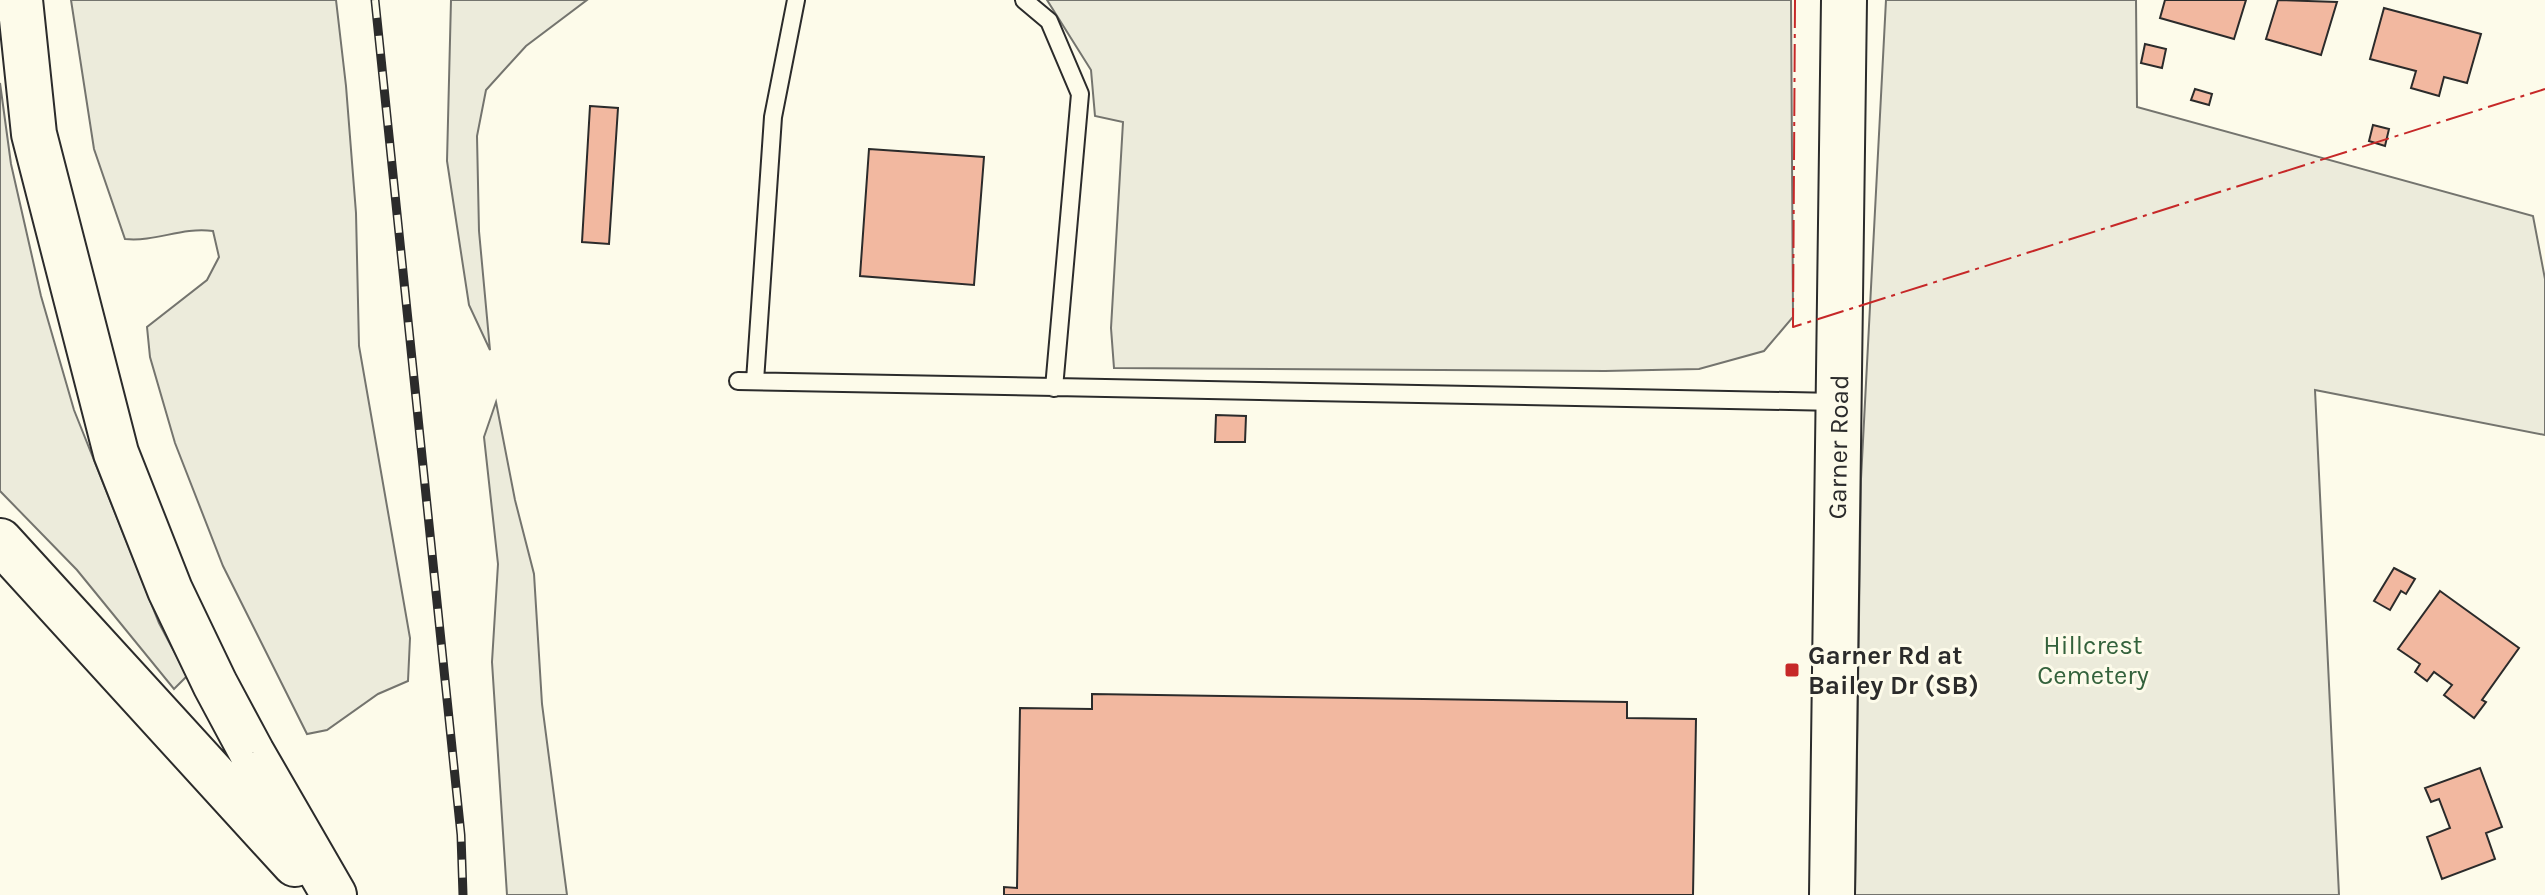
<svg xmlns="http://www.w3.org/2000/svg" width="2545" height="895" viewBox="0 0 2545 895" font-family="Karla,sans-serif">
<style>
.green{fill:#ecebdb;stroke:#74746e;stroke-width:2}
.building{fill:#f2b8a0;stroke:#2b2b2b;stroke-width:2}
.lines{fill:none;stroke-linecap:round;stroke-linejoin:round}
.service-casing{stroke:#2b2b2b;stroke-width:20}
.secondary-casing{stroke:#2b2b2b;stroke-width:48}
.motorway-casing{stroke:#2b2b2b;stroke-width:48}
.service{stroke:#fdfbea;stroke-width:16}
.secondary{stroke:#fdfbea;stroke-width:44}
.motorway{stroke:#fdfbea;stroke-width:44}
.rail-casing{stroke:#2b2b2b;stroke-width:9}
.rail{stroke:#fdfbea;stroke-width:6;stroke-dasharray:18;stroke-linecap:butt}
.power{stroke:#c62828;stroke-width:2;stroke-dasharray:28 6 4 6;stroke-linecap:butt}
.poi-dot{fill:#c62828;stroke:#fdfbea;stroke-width:3}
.labels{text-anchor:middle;stroke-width:6;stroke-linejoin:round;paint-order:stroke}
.street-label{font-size:26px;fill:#2b2b2b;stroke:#fdfbea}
.park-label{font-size:26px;fill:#34623c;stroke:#fdfbea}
.poi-label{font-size:26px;font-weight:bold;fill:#2b2b2b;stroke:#fdfbea;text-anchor:start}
</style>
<rect width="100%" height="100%" fill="#fdfbea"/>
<path class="green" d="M71,0H336L346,86L356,213L359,346L410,638L408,681L378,694L327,730L307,734L223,566L175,443L150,357L147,327L207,280L219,257L213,231C180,227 157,242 125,239L94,149Z
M451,0H587L526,46L486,90L477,136L479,231L490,350L469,305L447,161Z
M1047,0H1791L1793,317L1764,351L1699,369L1605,371L1114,368L1111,328L1123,122L1095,116L1091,70Z
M1886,0H2136L2137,107L2533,216L2545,279V435L2315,390L2339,895H1855L1861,479Z
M0,83L11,164L41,296L74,410L159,623L187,676L174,689L77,570L0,491Z
M496,402L515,500L534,574L542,704L567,895H507L492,662L498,564L484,437Z"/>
<path class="building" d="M2165,0H2246L2234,39L2160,18Z
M2278,0L2337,2L2321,55L2266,39Z
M2384,8L2481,34L2467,83L2444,77L2439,96L2411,88L2416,71L2370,59Z
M2145,44L2166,49L2162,68L2141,63Z
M2195,89L2212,94L2209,105L2191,100Z
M590,106L618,108L609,244L582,242Z
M2373,125L2389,129L2385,146L2369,141Z
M869,149L984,157L974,285L860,276Z
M1216,415L1246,416L1245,442H1215Z
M2394,568L2415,579L2406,594L2401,591L2390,610L2374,601Z
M2440,591L2519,648L2482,700L2486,702L2474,718L2444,695L2452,685L2434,672L2427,681L2415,672L2420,664L2398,649Z
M1092,694L1627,702V718L1696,719L1693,895H1004V887L1017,888L1020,708L1092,709Z
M2480,768L2502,827L2486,833L2495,859L2442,879L2427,837L2450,828L2439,799L2431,802L2425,788Z"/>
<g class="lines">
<defs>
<path id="service" d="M1024,0L1049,21L1080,94L1054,388
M738,381L1837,402
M755,381L773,117L796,0"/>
<path id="secondary" d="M1832,895L1844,0"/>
<path id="motorway" d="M20,0L34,134L116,453L170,590L215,684L252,753L334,895
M0,541L295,864"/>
</defs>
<use href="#service" class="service-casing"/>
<use href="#secondary" class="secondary-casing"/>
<use href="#motorway" class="motorway-casing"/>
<use href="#service" class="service"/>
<use href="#secondary" class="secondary"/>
<use href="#motorway" class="motorway"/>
<defs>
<path id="rail" d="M375,0L461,835L463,895"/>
</defs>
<use href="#rail" class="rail-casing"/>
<use href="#rail" class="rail"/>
<path class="power" d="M1795,0L1793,327L2545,89"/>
</g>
<rect class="poi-dot" x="1784" y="662" width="16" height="16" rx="4"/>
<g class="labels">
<g class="street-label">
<text transform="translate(1838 447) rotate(-89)" y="9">Garner Road</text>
</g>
<g class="park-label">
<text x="2093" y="654">Hillcrest<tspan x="2093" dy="30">Cemetery</tspan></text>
</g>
<g class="poi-label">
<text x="1808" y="664">Garner Rd at<tspan x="1808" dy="30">Bailey Dr (SB)</tspan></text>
</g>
</g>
</svg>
